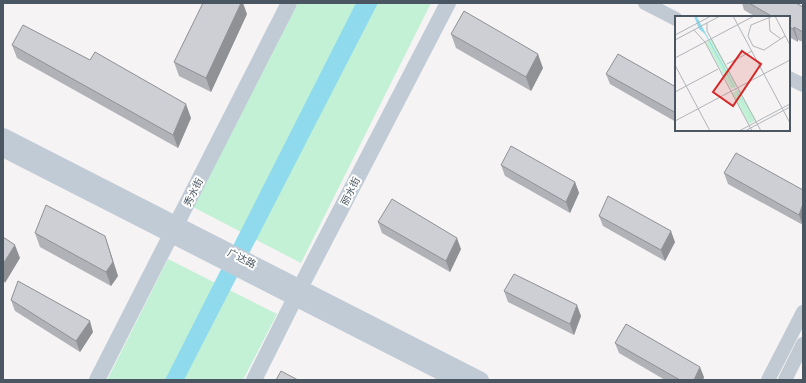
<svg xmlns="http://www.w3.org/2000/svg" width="806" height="383" viewBox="0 0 806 383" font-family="'Archivo Narrow','Noto Sans SC',sans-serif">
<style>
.green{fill:#c3f1d5}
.water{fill:#90daee}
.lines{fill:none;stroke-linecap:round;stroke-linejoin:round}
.tertiary{stroke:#c1cad2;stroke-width:14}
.secondary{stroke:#c1cbd6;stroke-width:16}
.wall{fill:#b0b2b7}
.shaded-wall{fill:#909195}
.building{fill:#cdcfd5;stroke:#909195}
.labels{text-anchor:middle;stroke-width:4;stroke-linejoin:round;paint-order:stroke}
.street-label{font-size:10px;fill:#4a5661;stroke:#fff}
.inset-road{fill:none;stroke:#b1b4b9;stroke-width:1}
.view{fill:#d62828;fill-opacity:0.15;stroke:#d62828;stroke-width:2}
.inset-edge{fill:none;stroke:#4a5661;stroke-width:2}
</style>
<rect width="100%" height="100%" fill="#f5f3f3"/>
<path class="green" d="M298,3H431L301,263L193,207Z
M168,259L277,314L243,380H107Z"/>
<path class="water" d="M356,3H378L184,380H165Z"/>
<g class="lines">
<path class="tertiary" d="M645,3L676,19
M789,78L803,85
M768,380L803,312
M785,380L803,344"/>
<path class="secondary" d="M3,136L481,380
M3,149L456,380
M97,380L289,3
M254,380L300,288L448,3"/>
</g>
<path class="wall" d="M742,3H796L803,7V42L798,40V42L789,37V17H756L744,10Z
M247,14L211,92L179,76L174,62Z
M451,34L543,68L531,91L456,48Z
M12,45L191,118L178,148L17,58Z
M606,74L676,87V122L610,84Z
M501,165L575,182L579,193L570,213L505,176Z
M724,173L803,190V225L728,184Z
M599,216L675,242L665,261L603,226Z
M378,222L461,249L450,272L382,233Z
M35,233L105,236L118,276L111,286L40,247Z
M504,291L581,316L574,335L508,302Z
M11,300L93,332L80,352L15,311Z
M615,343L704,377L703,380H665L619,353Z"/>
<path class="shaded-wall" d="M241,3H243L247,14L211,92L206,78Z
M794,27L798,40V42L793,29Z
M538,54L543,68L531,91L526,77Z
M186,104L191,118L178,148L173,135Z
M575,182L579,193L570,213L566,202Z
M803,204V225L799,215Z
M671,231L675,242L665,261L661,250Z
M105,236L118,276L111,286L106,272Z
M457,238L461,249L450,272L446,261Z
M15,245L20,258L5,283L3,279V264Z
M577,305L581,316L574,335L570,324Z
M90,321L93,332L80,352L76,341Z
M700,367L704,377L703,380H694Z"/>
<path class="building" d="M203,3H241L206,78L174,62Z
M749,3H796L803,7V32L794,27L793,29L789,27V17H773Z
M464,11L538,54L526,77L451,34Z
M23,25L90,60L95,52L186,104L173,135L12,45Z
M618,54L676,87V113L606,74Z
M511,146L575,182L566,202L501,165Z
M736,153L803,190V204L799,215L724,173Z
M608,196L671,231L661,250L599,216Z
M392,199L457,238L446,261L378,222Z
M46,205L105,236L113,262L106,272L35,233Z
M3,237L15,245L3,264Z
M514,274L577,305L570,324L504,291Z
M18,281L90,321L76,341L11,300Z
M626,324L700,367L694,380H680L615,343Z
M281,371L298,380H276Z"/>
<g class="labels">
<g class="street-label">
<text transform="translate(350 191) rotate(-63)" y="4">丽水街</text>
<text transform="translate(193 192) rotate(-63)" y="4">秀水街</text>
<text transform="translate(242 258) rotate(27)" y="4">广达路</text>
</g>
</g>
<g transform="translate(675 16)">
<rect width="115" height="115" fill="#f5f3f3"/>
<path d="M37,23L62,70L56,73L31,27ZM64,73L81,104L74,108L57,77Z" fill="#c3f1d5"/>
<path d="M19,0L22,1L83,115L30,18L24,13Z" fill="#90daee"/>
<path class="inset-road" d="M58,0L115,107M98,0L76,9L73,20L78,30L89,34L110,20M100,0L115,29M94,1L95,15L106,23M32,7V15L86,115M19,14L30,26L77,115M0,19L36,0M0,24L45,0M0,42L79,0M52,48L77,35M0,49L35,115M0,76L43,53M0,105L115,44M64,115L115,88M70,115L115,91"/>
<path class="view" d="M67,35L86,48L58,90L38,76Z"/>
<rect width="115" height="115" class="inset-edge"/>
</g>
<rect width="806" height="383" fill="none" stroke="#4a5661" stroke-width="8"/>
</svg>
